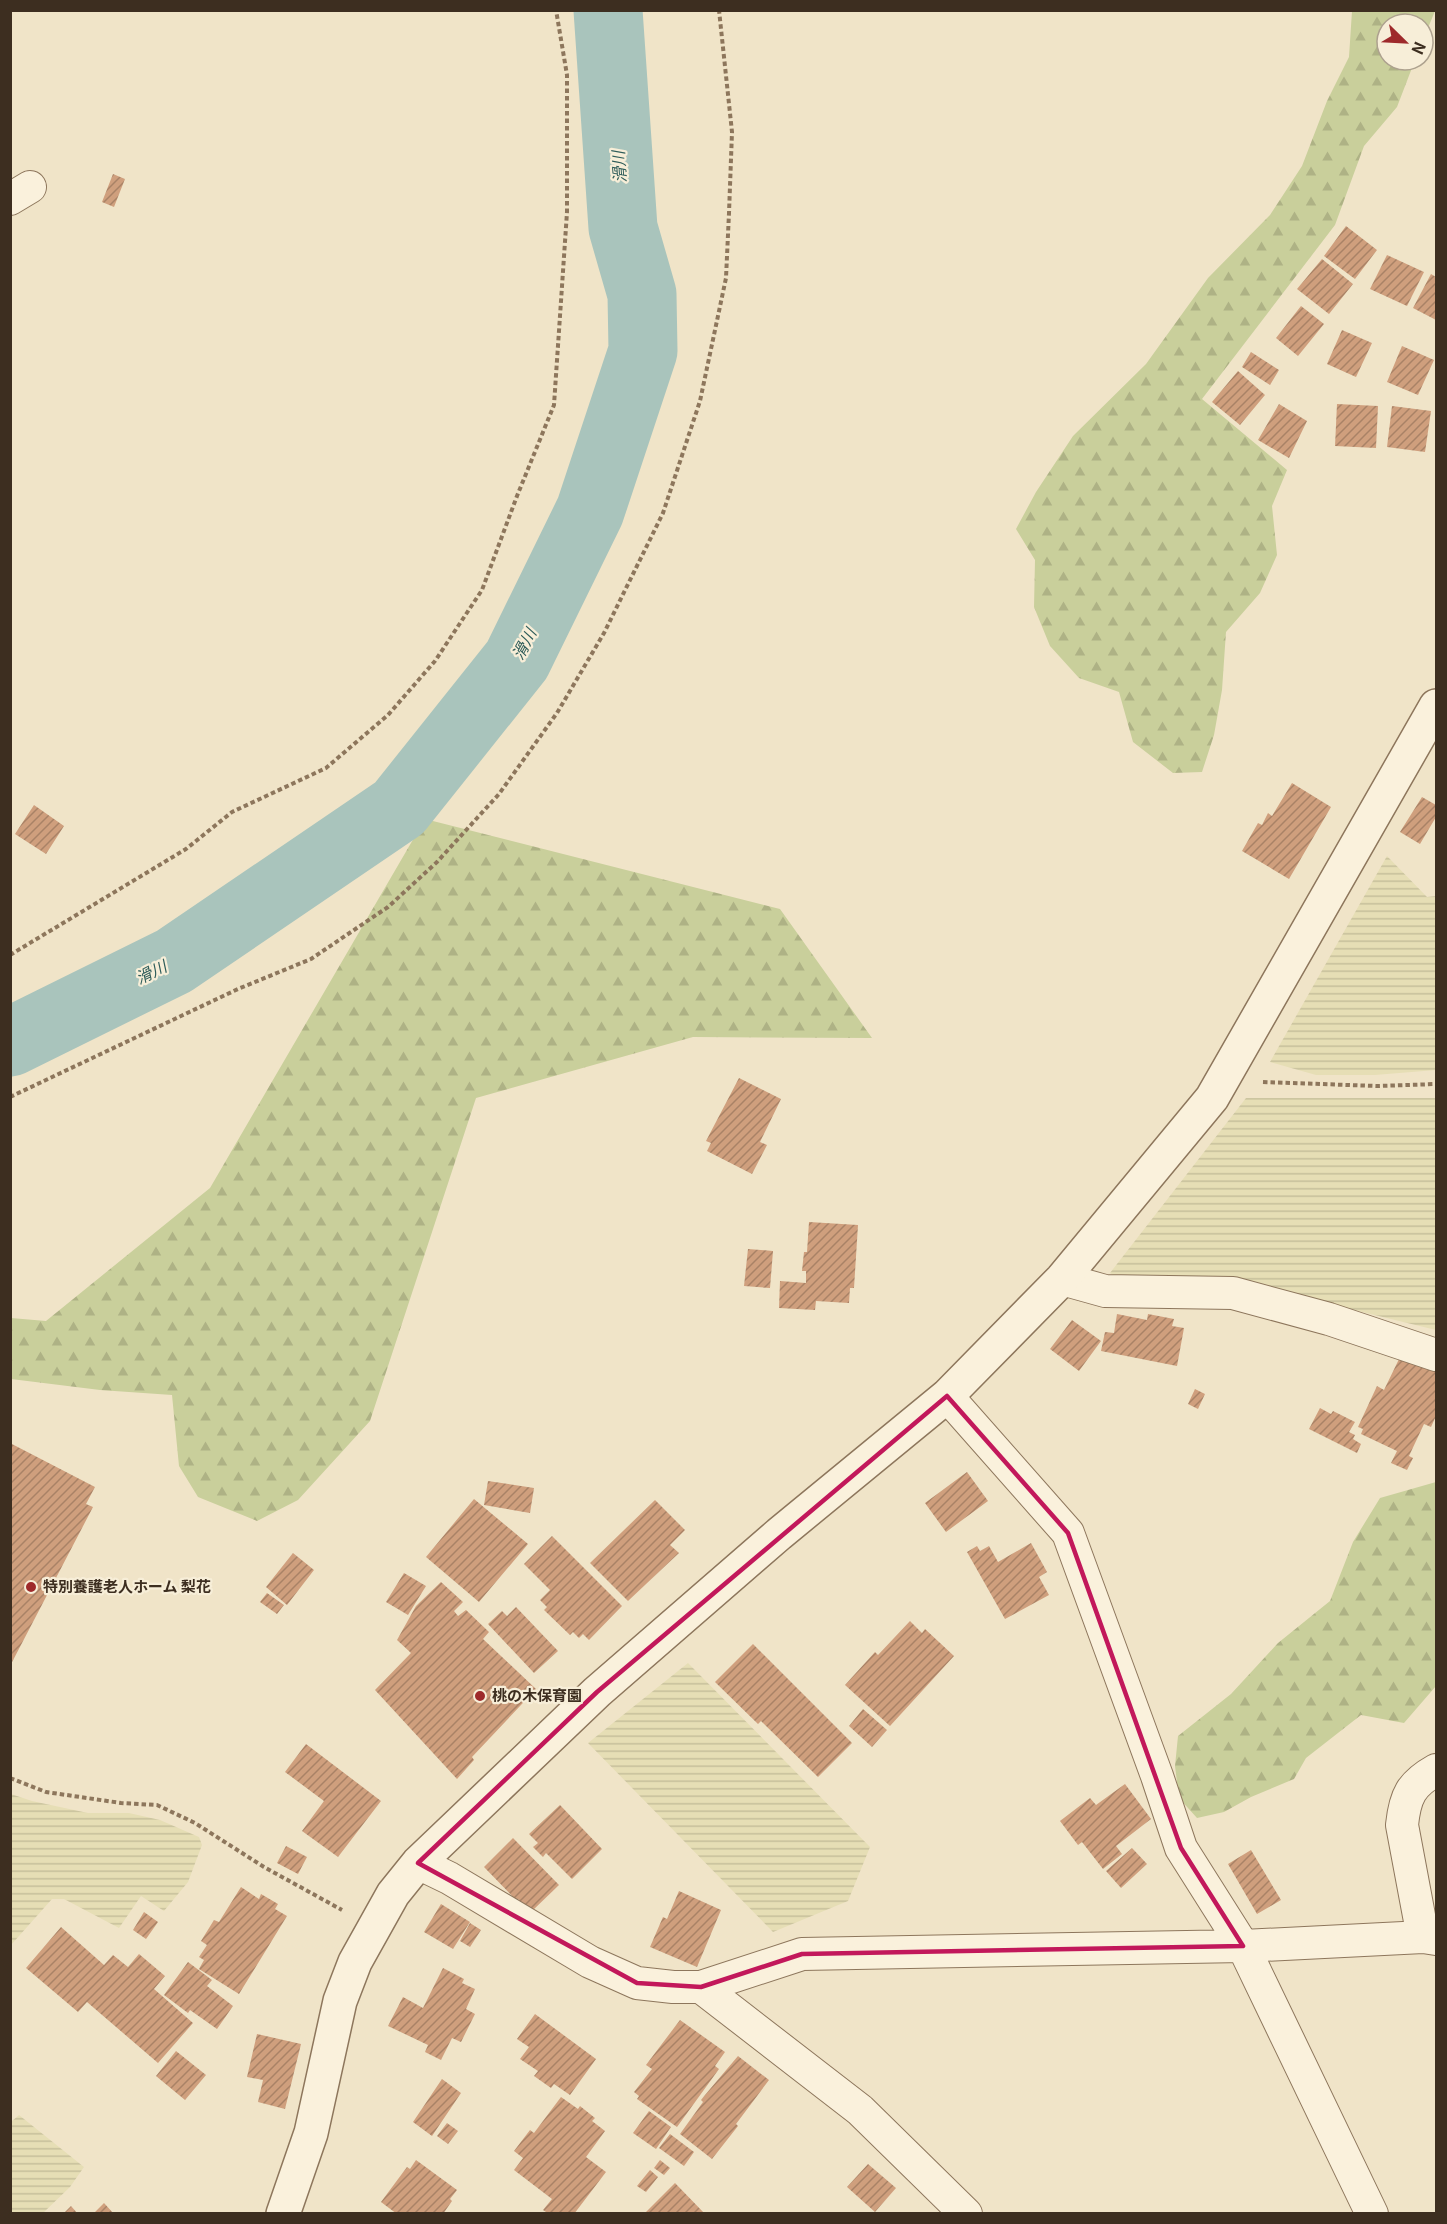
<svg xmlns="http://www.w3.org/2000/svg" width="1447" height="2224" viewBox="0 0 1447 2224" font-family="Georgia,'Noto Sans JP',serif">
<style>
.farmland{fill:url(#farmland-rules)}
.forest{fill:url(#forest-firs)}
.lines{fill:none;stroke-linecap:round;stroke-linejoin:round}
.river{stroke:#a9c4bc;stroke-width:69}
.building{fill:url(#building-hatch)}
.minor-casing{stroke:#8d765c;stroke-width:34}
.tertiary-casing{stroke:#8d765c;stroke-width:36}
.path{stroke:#8d765c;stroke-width:4;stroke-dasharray:4.5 3;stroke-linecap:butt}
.minor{stroke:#faf1dc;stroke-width:32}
.tertiary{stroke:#faf1dc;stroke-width:33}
.marked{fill:none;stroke:#c2185b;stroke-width:4.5;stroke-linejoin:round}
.poi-dot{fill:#9e2a2b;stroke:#f7eed8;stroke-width:2}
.labels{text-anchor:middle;stroke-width:4.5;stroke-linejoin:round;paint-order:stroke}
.poi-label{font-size:15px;font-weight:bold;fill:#3d2e20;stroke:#f7eed8;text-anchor:start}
.water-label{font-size:16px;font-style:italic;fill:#2f5d5a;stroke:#f7eed8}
</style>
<defs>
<pattern id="farmland-rules" width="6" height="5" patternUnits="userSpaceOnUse" patternTransform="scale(1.5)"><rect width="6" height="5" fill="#e6deb5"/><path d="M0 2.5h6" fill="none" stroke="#c6bf9b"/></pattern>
<pattern id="forest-firs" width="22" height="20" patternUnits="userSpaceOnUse" patternTransform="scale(1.5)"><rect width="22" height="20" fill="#c9cf9b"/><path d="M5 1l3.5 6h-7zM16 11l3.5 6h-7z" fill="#aeb285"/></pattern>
<pattern id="building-hatch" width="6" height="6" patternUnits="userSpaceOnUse" patternTransform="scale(1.5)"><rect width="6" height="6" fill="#cf9f7d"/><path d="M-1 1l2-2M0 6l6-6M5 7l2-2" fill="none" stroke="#a98266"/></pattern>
</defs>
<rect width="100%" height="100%" fill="#f0e4c8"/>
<path class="farmland" d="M1387,856L1427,897L1436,896V1070L1375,1075H1316L1270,1062Z
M1246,1098H1436V1330L1313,1300L1122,1281L1110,1273Z
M688,1663L870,1847L848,1901L773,1932L588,1743Z
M11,1794L32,1801L88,1813H129L160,1820L199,1837L202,1845L188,1882L164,1911L141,1896L119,1928L64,1899H52L11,1945Z
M19,2115L84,2167L70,2187L43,2213H11V2119L12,2121Z"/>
<path class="forest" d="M1352,11H1435L1423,40V24H1387V60H1415L1397,107L1364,146L1335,225L1202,399L1287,470L1272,506L1277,555L1260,593L1226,632L1222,690L1214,735L1202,772L1173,773L1133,742L1119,692L1079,678L1050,646L1034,607L1035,560L1016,529L1036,492L1073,436L1146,364L1208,278L1270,215L1302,166L1327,101L1349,57Z
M425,819L780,909L872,1038L693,1037L476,1098L370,1421L298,1500L257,1521L198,1497L179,1466L172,1395L100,1390L11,1379V1318L46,1321L210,1188Z
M1436,1482V1686L1404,1723L1361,1715L1306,1758L1294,1779L1251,1797L1224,1812L1197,1818L1179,1798L1175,1766L1178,1736L1231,1694L1278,1643L1330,1601L1353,1542L1380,1498Z"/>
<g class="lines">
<path class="river" d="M10,1042L174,961L399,808L517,660L590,511L643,351L642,294L623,228L608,10"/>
</g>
<path class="building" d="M113,174L125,179L114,207L102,202Z
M1346,226L1377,250L1355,279L1324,256Z
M1387,255L1424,272L1407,306L1370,289Z
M1322,259L1353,284L1329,314L1297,289Z
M1431,274L1436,277V320L1413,308Z
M1301,306L1324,324L1298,356L1276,338Z
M1342,330L1372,343L1356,377L1327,364Z
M1402,346L1434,360L1418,395L1387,382Z
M1251,352L1279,370L1270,385L1242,367Z
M1238,371L1265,395L1240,425L1212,402Z
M1279,404L1307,421L1289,458L1258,440Z
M1337,404L1378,406L1376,448L1335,446Z
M1392,406L1431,411L1425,452L1387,447Z
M1292,783L1331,807L1289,879L1242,851L1258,823L1262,825L1268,813L1272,816Z
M1422,797L1436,805V817L1420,844L1400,832Z
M34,805L64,826L46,854L15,834Z
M739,1078L781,1099L760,1142L767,1145L752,1174L707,1151L711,1143L706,1141Z
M809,1222L858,1225L854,1288H850L849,1303L816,1301L815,1310L779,1308L780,1281L806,1283V1271H802L804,1252H807Z
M748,1249L773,1251L770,1288L744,1286Z
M1117,1314L1147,1320L1148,1314L1174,1319L1172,1326L1184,1328L1177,1366L1101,1351L1105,1332L1114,1333Z
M1072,1320L1101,1341L1079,1371L1050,1349Z
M1400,1357L1426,1369L1428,1365L1436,1369V1416L1431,1427L1424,1424L1409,1456L1413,1458L1407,1470L1391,1463L1397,1451L1361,1434L1363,1429L1358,1427L1377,1386L1384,1390Z
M1195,1389L1205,1394L1198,1409L1188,1404Z
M1320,1408L1331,1414L1333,1411L1355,1422L1349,1432L1355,1435L1353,1439L1361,1444L1357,1453L1309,1429Z
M10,1443L95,1487L86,1504L93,1507L10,1666Z
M967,1472L988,1501L946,1532L925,1503Z
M488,1481L534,1488L530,1513L484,1505Z
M474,1499L528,1544L479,1602L426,1557Z
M655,1500L685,1530L670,1545L679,1553L628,1601L590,1563Z
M552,1536L622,1606L589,1640L583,1634L579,1638L573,1632L570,1635L544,1610L547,1607L540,1600L550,1590L524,1564Z
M1031,1543L1047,1572L1039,1577L1049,1595L1005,1619L967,1552L977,1546L980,1551L989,1546L998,1562Z
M293,1553L314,1570L287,1605L266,1587Z
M404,1573L426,1586L408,1615L386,1602Z
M441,1582L463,1602L454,1611L458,1616L466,1610L489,1632L483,1639L536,1689L472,1757L474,1760L457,1779L375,1690L411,1653L397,1640L416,1606Z
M267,1593L284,1605L277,1614L260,1602Z
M516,1607L558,1651L534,1673L488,1624L502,1611L507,1616Z
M910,1621L922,1633L925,1629L954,1656L890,1726L845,1685L875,1652L878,1655Z
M753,1644L852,1743L818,1777L761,1721L758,1724L715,1682Z
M863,1709L887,1730L872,1747L849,1726Z
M306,1744L381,1801L338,1857L302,1831L324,1801L285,1772Z
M1125,1784L1151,1819L1116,1846L1122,1854L1103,1869L1082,1842L1078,1845L1060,1821L1090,1798L1096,1805Z
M560,1805L602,1849L572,1879L546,1853L543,1857L533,1847L538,1843L529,1834Z
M513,1838L559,1885L531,1912L518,1899L517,1901L484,1867Z
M286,1846L307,1857L298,1874L277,1863Z
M1132,1848L1147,1864L1121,1888L1106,1871Z
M1251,1850L1281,1900L1257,1914L1228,1864Z
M241,1887L259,1899L261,1894L278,1904L275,1909L287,1916L239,1994L199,1969L204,1960L199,1957L207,1945L201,1941L214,1920L219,1922Z
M679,1891L721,1910L697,1967L650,1947L663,1917L667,1919Z
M441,1904L470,1922L453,1949L424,1932Z
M144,1912L158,1922L146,1939L133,1930Z
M470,1923L481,1930L470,1947L460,1941Z
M61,1927L104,1965L113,1955L128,1967L139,1954L165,1976L154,1989L193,2023L158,2063L87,2002L78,2012L26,1968Z
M188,1962L212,1980L207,1986L233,2006L217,2029L190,2010L188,2013L164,1995Z
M443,1968L464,1979L462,1983L475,1989L466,2009L475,2014L461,2042L452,2038L441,2060L425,2052L428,2045L388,2026L403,1997L423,2008Z
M535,2014L596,2059L570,2095L554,2084L551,2088L534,2076L538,2071L520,2059L529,2047L517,2039Z
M680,2020L725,2052L715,2066L719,2069L677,2127L637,2099L639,2096L634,2092L652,2069L646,2065Z
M257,2034L301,2044L285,2109L258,2102L263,2080L247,2077Z
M176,2051L206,2075L185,2100L156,2076Z
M738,2056L769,2080L736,2124L738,2126L712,2159L680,2134L703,2102L701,2100L705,2095Z
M442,2079L461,2093L432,2136L413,2122Z
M561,2097L578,2109L580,2106L595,2118L592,2121L605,2131L586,2157L606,2172L574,2214H549L543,2210L552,2199L514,2170L523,2158L514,2151L530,2130L534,2133Z
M649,2111L671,2127L656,2149L633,2133Z
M447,2123L458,2131L448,2144L437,2136Z
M670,2134L694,2152L684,2166L659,2148Z
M416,2160L457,2190L450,2199L452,2201L443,2214H397L381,2202L407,2167L410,2169Z
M660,2160L670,2168L664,2175L654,2168Z
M868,2164L896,2188L875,2212L847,2187Z
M650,2170L658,2177L646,2192L637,2186Z
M675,2183L705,2214H644Z
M104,2203L114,2214H93Z
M71,2206L78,2214H63Z"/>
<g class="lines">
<defs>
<path id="minor" d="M10,199L30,187
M1062,1279L1105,1291L1233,1293L1329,1319L1436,1355
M947,1396L1068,1533L1157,1776L1181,1848L1243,1946L1372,2214
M418,1863L449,1878L590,1962L637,1983L673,1987H701L802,1954L1243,1946L1423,1937L1436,1939
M1423,1937L1402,1825C1405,1796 1411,1784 1436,1770
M701,1987L860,2110L966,2214"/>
<path id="tertiary" d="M283,2214L311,2133L340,2001L355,1962L393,1894L418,1863L597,1692L779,1534L947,1396L1062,1279L1212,1098L1436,706"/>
</defs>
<use href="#minor" class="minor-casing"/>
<use href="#tertiary" class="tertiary-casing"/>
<path class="path" d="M10,955L186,849L232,812L326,768L388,715L435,661L482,590L517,496L554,405L567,212V75L556,10
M1263,1082L1377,1086L1436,1084
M10,1097L238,989L311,959L388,907L437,862L499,794L557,713L604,633L663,513L700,401L726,278L729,213L732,132L719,10
M10,1778L46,1792L121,1803L157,1805L195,1823L264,1867L342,1910"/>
<use href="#minor" class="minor"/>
<use href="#tertiary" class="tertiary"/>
</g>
<path class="marked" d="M947,1396L1068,1533L1181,1848L1243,1946L802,1954L701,1987L637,1983L418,1863L597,1692Z"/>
<g class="poi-dot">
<circle cx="31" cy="1587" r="6"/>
<circle cx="480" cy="1696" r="6"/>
</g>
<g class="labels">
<g class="poi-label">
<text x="43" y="1592">特別養護老人ホーム 梨花</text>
<text x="492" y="1701">桃の木保育園</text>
</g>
<g class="water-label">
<text transform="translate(619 167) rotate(-94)" y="6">滑川</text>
<text transform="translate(524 644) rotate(-62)" y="6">滑川</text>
<text transform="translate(151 972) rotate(-26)" y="6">滑川</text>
</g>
</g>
<rect width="1447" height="2224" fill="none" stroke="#3d2e20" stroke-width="24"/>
<g transform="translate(1405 42) rotate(114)"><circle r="28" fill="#f7eed8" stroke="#ada18e" stroke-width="1.5"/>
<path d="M0-4.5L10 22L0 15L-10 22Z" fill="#9e2a2b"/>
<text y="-9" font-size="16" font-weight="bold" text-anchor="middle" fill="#3d2e20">N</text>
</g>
</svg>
